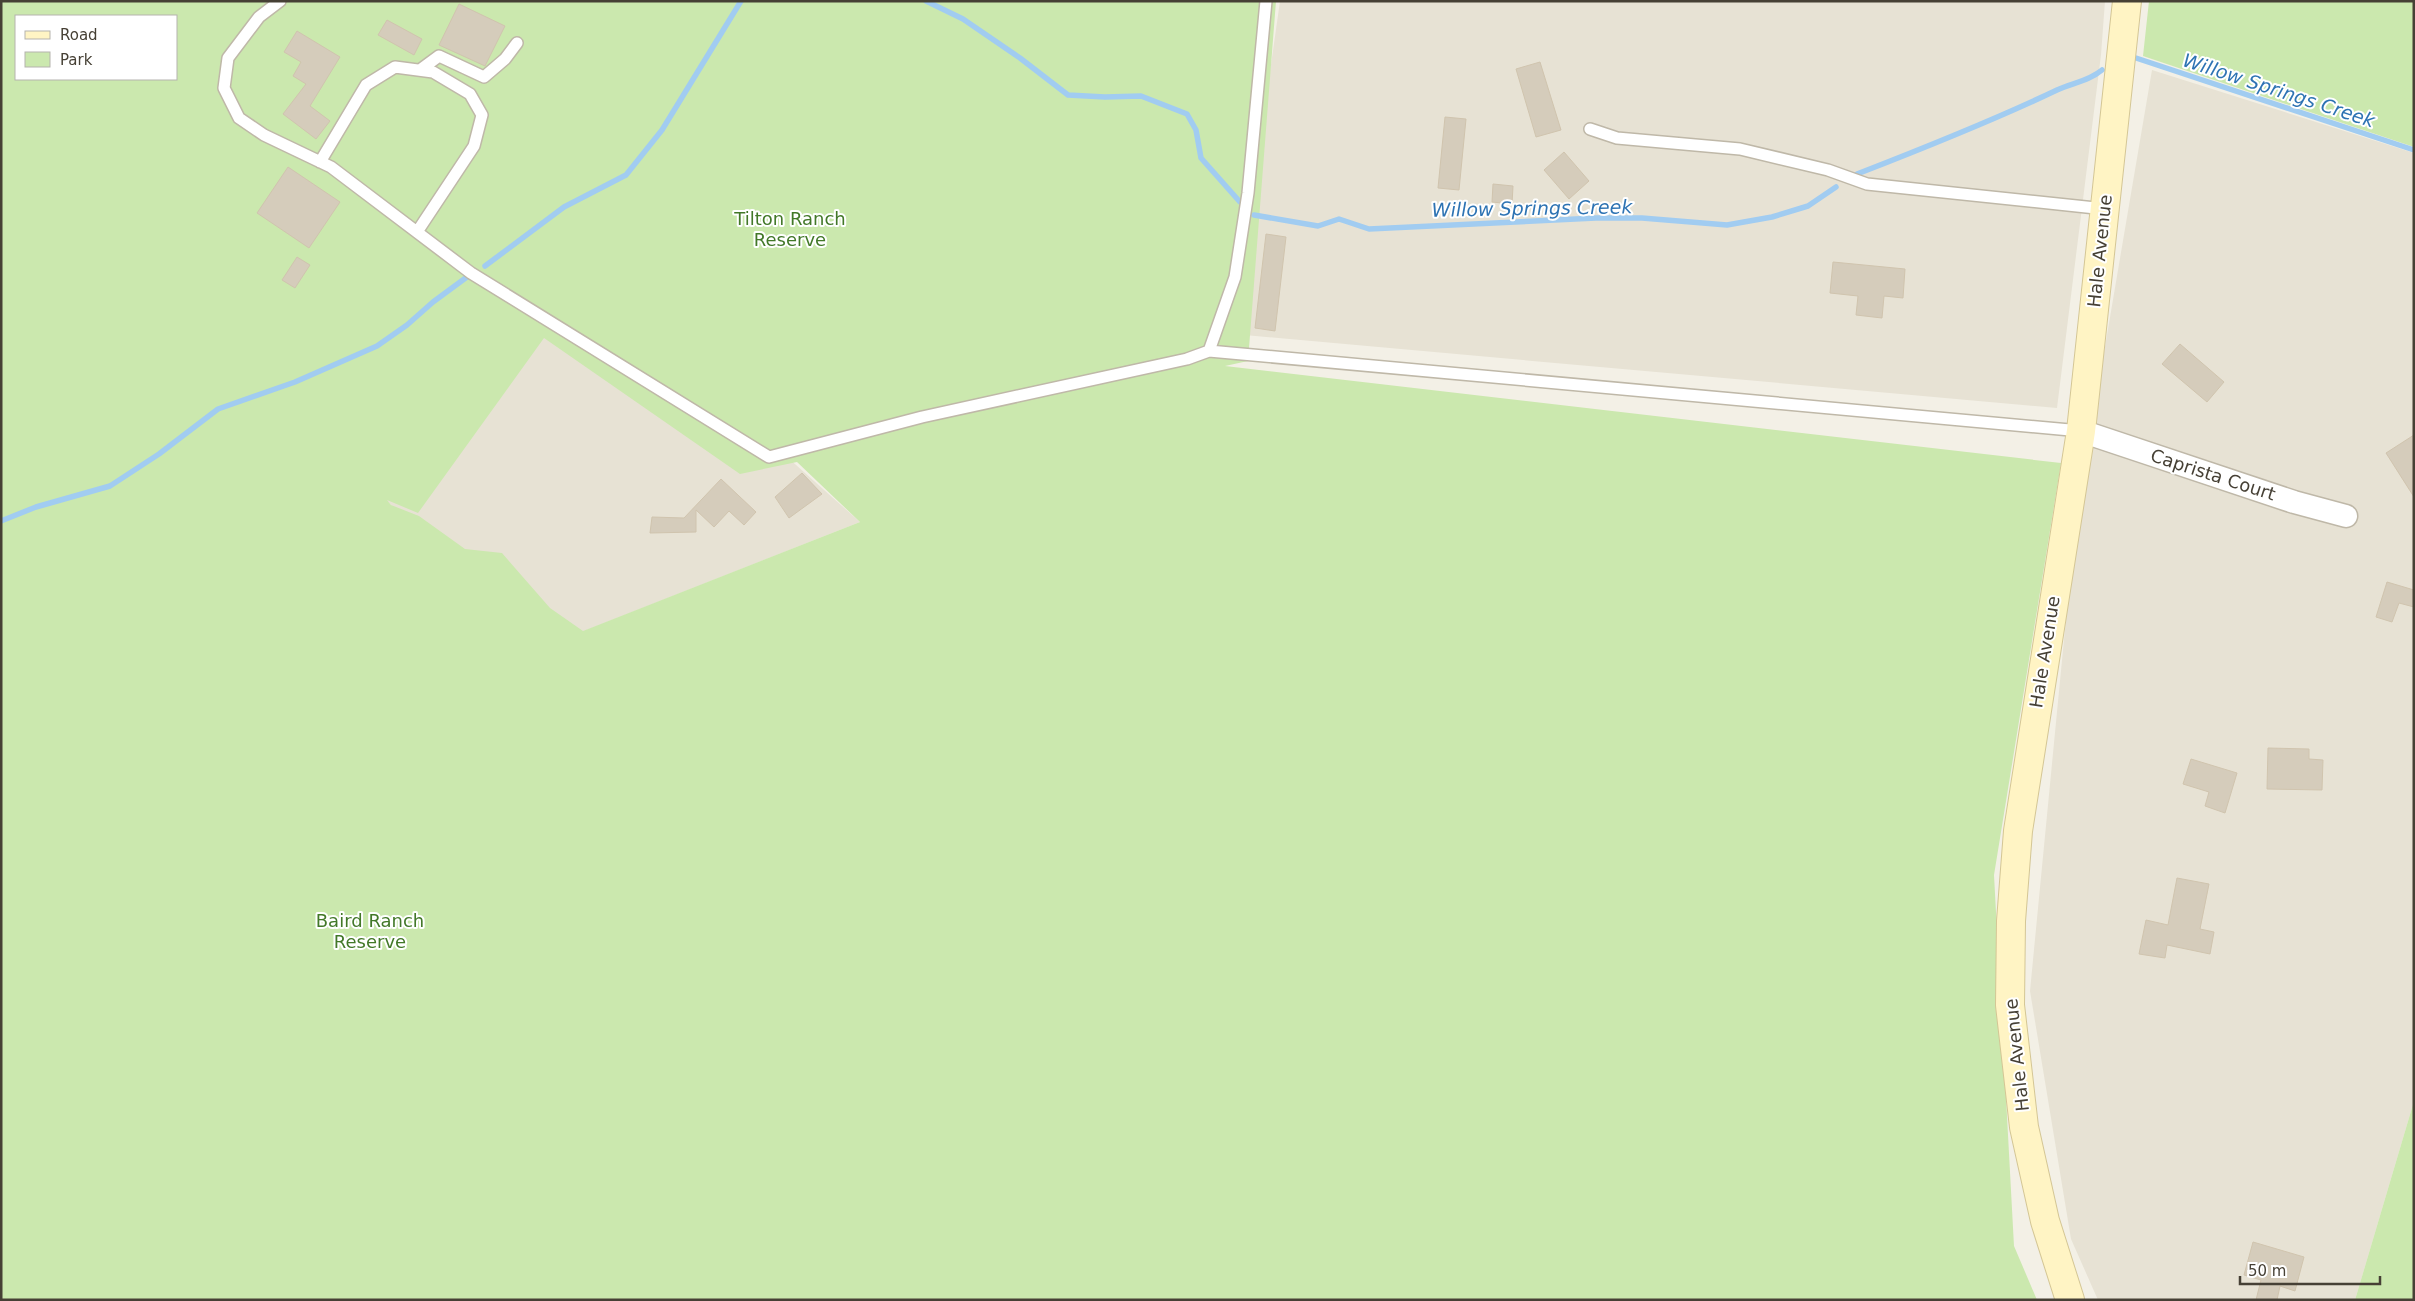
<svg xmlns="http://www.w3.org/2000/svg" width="2415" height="1301" viewBox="0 0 2415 1301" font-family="'DejaVu Sans',sans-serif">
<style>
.residential{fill:#e7e2d4}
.green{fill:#cbe8ae;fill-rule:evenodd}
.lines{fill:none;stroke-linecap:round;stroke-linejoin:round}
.stream{stroke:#a1ccf1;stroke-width:5.5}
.building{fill:#d5ccbb;stroke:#d0c4ae}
.lane-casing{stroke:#bfb8a8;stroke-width:14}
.street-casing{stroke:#bfb8a8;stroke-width:25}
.secondary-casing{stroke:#d4c695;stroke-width:30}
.lane{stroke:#fff;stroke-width:11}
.street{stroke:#fff;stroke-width:22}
.secondary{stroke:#fff4c4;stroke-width:28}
.labels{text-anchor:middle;stroke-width:4;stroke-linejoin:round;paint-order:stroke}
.park-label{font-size:18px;fill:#427828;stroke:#fff}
.street-label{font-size:18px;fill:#464035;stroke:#fff}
.water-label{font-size:19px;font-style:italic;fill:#2d73b3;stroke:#fff}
</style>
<rect width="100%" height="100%" fill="#f3f0e6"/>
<path class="residential" d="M269,1L768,440L860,522L574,635L429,545L315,425Z
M1280,1H2105L2101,55L2057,408L1233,334Z
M2152,70L2414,153V1101L2355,1300H2098L2071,1239L2030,991L2072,557L2090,435Z"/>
<path class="green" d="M1,1H1276L1248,361L1225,366L2061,463L1994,875L2014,1246L2037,1300H1ZM16,16H176V79H16ZM544,338L740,474L797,462L860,522L583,631L550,608L502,553L465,549L419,516L391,505L387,500L418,513Z
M2149,1H2414V147L2143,56Z
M2414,1101V1300H2355Z"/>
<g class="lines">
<path class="stream" d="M926,1L963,19L1020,58L1068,95L1105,97L1141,96L1187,114L1196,130L1201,158L1240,202
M2136,58L2414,150
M1857,174C1924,148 1992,121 2057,90C2072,83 2089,81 2102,70
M1254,215L1318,226L1339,219L1369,229L1596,218H1642L1727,225L1772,217L1808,206L1836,187
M485,266L564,207L626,175L662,130L741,1
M1,521L36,507L110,486L159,454L218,409L295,382L377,346L407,325L433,302L471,274"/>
</g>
<path class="building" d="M459,4L505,26L485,66L439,45Z
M387,20L422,39L414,55L378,35Z
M297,31L340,57L310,106L330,121L316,139L283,114L306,84L293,76L301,62L284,52Z
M1540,62L1561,130L1536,137L1516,69Z
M1445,117L1466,119L1459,190L1438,188Z
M1564,152L1589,181L1569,199L1544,170Z
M288,167L340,202L309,248L257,213Z
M1493,184L1513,186L1512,204L1492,202Z
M1266,234L1286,237L1275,331L1255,328Z
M297,257L310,265L295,288L282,280Z
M1833,262L1905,269L1903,298L1884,296L1882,318L1856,315L1858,296L1830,293Z
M2180,344L2224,382L2207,402L2162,364Z
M2414,435V497L2386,453Z
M802,473L822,494L789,518L775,497Z
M721,479L756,512L744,525L729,511L714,527L696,510V532L650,533L652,517L684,518Z
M2387,582L2414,590V607L2399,603L2392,622L2376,617Z
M2268,748L2309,749V759L2323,760L2322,790L2267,789Z
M2191,759L2237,773L2225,813L2205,806L2209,792L2183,784Z
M2177,878L2209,884L2200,929L2214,932L2210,954L2167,945L2165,958L2139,954L2146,920L2168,925Z
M2253,1242L2304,1257L2295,1291L2280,1286L2277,1300H2256L2261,1280L2244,1275Z"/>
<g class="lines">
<defs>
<path id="lane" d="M280,1L259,17L228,58L224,88L239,118L264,135L331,167L471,273L769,457L922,417L1187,359L1209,351L2081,431
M420,70L439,56L484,77L505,59L517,43
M1590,129L1617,138L1740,149L1828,170L1867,184L2105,209
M320,162L366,85L395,67L433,72L470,94L482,115L474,146L417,232
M1209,351L1235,277L1248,193L1266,1"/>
<path id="street" d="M2081,431L2294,502L2346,516"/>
<path id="secondary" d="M2070,1300L2045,1221L2024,1127L2010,1005L2011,921L2018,831L2081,431L2127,1"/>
</defs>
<use href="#lane" class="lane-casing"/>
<use href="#street" class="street-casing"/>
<use href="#secondary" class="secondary-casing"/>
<use href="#lane" class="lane"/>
<use href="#street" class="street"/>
<use href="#secondary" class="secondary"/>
</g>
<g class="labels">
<g class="park-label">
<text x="790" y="225">Tilton Ranch<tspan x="790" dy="21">Reserve</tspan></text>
<text x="370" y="927">Baird Ranch<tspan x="370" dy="21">Reserve</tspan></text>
</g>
<g class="street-label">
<text transform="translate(2100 251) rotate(-84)" y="6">Hale Avenue</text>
<text transform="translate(2213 475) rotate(18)" y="6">Caprista Court</text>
<text transform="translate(2045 652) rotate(-81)" y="6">Hale Avenue</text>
<text transform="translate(2017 1055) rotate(-96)" y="6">Hale Avenue</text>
</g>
<g class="water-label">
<text transform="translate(2279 90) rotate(18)" y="7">Willow Springs Creek</text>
<text transform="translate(1532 208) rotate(-1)" y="7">Willow Springs Creek</text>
</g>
</g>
<rect width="2415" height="1301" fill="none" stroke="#464035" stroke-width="5"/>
<rect x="15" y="15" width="162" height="65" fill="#ffffff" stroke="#b5b3ae"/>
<rect x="25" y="31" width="25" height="8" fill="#fff4c4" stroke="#b5b3ae"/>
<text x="60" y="40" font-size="15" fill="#464035">Road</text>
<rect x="25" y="52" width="25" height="15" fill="#cbe8ae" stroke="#b5b3ae"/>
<text x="60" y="65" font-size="15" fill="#464035">Park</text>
<path d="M2240 1276v8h140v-8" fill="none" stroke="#464035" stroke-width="2.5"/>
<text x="2248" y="1276" font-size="15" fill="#464035" stroke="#ffffff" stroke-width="4" paint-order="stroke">50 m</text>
</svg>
